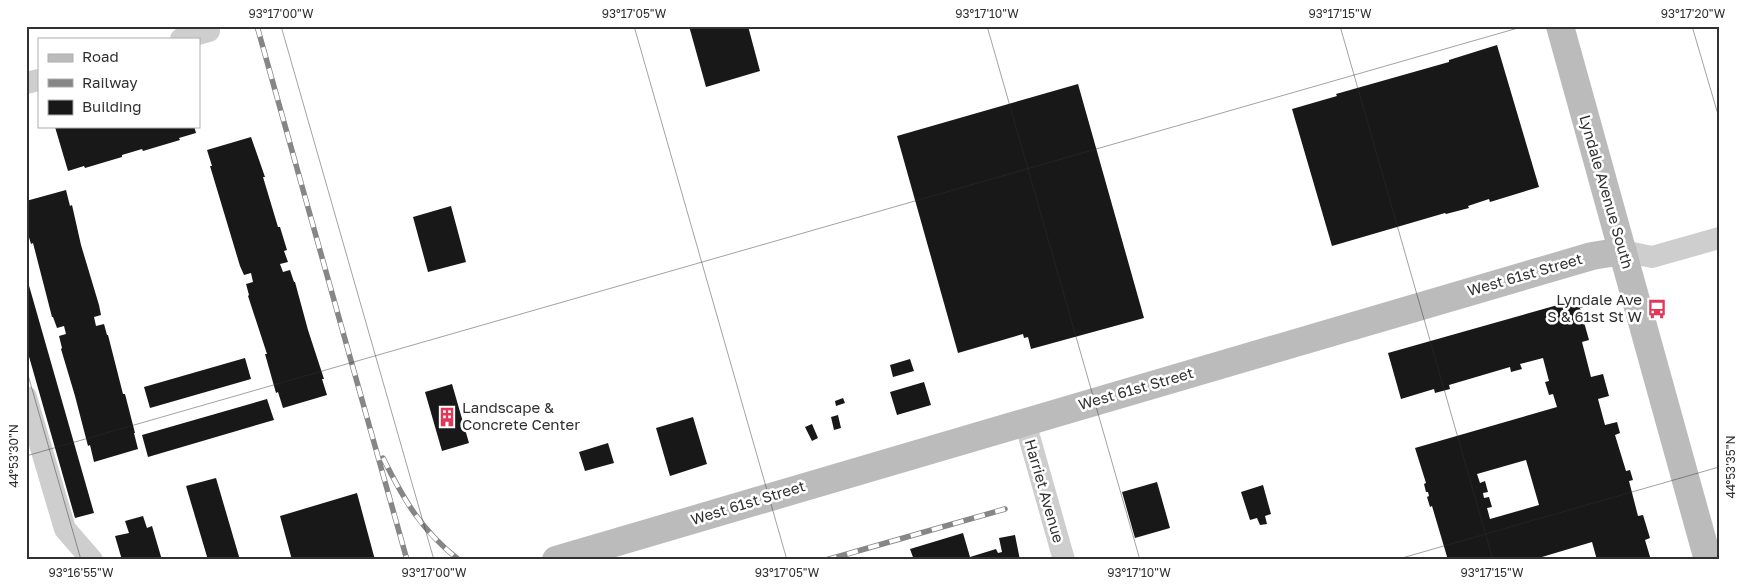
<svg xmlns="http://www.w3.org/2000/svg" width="1745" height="586" viewBox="0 0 1745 586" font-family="'Golos Text',sans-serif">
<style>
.building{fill:#181818;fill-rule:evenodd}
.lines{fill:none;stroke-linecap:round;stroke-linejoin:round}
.street{stroke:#cecece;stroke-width:22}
.secondary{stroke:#bbb;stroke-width:28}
.rail-casing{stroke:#868686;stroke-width:5.5}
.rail{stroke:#fff;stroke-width:4;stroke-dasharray:11;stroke-linecap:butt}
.ticks{fill:none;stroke:#313131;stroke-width:1;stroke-opacity:0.45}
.labels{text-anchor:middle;stroke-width:5;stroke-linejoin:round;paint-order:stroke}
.street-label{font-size:15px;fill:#313131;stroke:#fff}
.poi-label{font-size:15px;fill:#313131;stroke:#fff;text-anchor:end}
.neatline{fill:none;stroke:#313131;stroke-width:2}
.ticks-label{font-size:12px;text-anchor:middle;fill:#313131}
</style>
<rect width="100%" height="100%" fill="#fff"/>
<path class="building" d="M689,26H748L760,71L706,87Z
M1497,45L1539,187L1490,202L1489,199L1468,206L1469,208L1446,214L1445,213L1332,246L1292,109L1337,96L1336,94L1449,62V60Z
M1078,84L1144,318L1031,349L1028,337L1024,338L1023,334L958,353L897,136Z
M194,126L196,133L179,138L180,140L143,151L142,149L122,155V157L85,168L84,166L68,171L55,127Z
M251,137L265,177H263L278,227H280L287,250L284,251L288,262L280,264L283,272L290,270L294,282H295L308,330L324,379H322L327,395L283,408L278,392L276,393L265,354H267L248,296L249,295L246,284L253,282L251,273L244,275L240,266L210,166H212L207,150Z
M66,190L70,206L72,205L81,245L99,305L101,315L94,317L96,326L104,324L107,335H108L123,394H125L135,433H134L138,449L94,462L90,445L88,446L75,396L61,349L62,348L59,336L66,334L64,326L57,328L53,317H52L33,243L31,244L26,227V201Z
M451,206L466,262L428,272L413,217Z
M26,275L94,513L75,518L26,346Z
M1593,295L1595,303L1580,308L1589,340L1582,342L1591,377L1603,374L1609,396L1598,399L1605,425L1617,422L1620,433L1615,435L1626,471L1630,470L1633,480L1629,481L1638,516L1643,515L1650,538L1645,540L1651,560H1597L1592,542L1532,560H1448L1432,506L1430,507L1427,497L1429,496L1428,492H1426L1424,484L1426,483L1415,448L1557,407L1553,394L1549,395L1545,382L1549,381L1543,358L1520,364L1522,369L1511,372L1510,367L1449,385L1450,389L1435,393L1434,389L1401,399L1388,353ZM1526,460L1539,505L1490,519L1487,508L1492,507L1489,497L1484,498L1483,493L1488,492L1485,481L1480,483L1477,474Z
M245,358L251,379L150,408L144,387Z
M910,359L914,371L893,377L890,365Z
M924,382L931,405L897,415L890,392Z
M452,384L469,443L442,451L425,392Z
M843,398L845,403L836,406L835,401Z
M267,399L274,420L148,457L142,435Z
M838,415L841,428L834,430L831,417Z
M693,417L707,464L670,476L656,428Z
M812,424L818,438L812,441L805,427Z
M608,443L614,463L585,471L579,452Z
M216,478L240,560H208L186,486Z
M1157,482L1170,528L1135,538L1122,492Z
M1263,485L1271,514L1265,516L1267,524L1260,525L1257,518L1250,520L1241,492Z
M357,493L375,560H292L280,516Z
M143,516L147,528L152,526L162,560H122L115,536L129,533L125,521Z
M963,533L970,557L996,549L998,553L1002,552L999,538L1015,535L1020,560H914L910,549Z"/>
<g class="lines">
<path class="street" d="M181,39L209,31
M26,83L39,80
M1623,251L1652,257L1719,238
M26,397L65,529L92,560
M1025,422L1064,560"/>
<path class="secondary" d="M1560,26L1708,560
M556,560L1592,256L1623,251"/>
<defs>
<path id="rail" d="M257,26L407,560
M383,458C404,500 421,530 459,560
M826,560L1005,509"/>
</defs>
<use href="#rail" class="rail-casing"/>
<use href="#rail" class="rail"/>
</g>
<path class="ticks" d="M281,26L434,560M634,26L787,560M987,26L1140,560M1340,26L1493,560M1692,26L1719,118M26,368L81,560M26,456L1525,26M1395,560L1719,467"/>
<defs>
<symbol id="bus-bare" viewBox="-9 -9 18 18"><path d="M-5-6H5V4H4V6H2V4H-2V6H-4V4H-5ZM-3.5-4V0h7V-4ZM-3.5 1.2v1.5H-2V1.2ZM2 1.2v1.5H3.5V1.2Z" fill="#e33759" stroke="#fff" stroke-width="2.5" paint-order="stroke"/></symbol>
<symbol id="building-bare" viewBox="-9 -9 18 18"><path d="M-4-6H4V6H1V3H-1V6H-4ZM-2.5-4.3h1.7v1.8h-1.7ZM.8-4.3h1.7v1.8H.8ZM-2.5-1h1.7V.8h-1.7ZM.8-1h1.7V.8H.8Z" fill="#e33759" stroke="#fff" stroke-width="2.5" paint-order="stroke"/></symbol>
</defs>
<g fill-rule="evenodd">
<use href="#bus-bare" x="1643" y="295" width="28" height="28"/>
<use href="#building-bare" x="433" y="403" width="28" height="28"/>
</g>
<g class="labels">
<g class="street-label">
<text transform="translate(1606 192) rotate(74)" y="5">Lyndale Avenue South</text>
<text transform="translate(1525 275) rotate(-16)" y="5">West 61st Street</text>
<text transform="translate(1136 389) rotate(-16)" y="5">West 61st Street</text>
<text transform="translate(1044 491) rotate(74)" y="5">Harriet Avenue</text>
<text transform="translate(748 503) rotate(-17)" y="5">West 61st Street</text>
</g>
<g class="poi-label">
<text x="1642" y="305">Lyndale Ave<tspan x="1642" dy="17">S &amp; 61st St W</tspan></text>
<text x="462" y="413" text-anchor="start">Landscape &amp;<tspan x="462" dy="17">Concrete Center</tspan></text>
</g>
</g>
<rect width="1745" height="586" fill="none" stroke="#ffffff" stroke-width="55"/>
<rect x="38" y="38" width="162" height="90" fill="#ffffff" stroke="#adadad"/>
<rect x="48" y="54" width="25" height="8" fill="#bbbbbb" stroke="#adadad"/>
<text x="82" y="62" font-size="15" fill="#313131">Road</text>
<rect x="48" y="79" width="25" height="8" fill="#868686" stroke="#adadad"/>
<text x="82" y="88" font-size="15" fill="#313131">Railway</text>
<rect x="48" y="100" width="25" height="15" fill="#181818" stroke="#adadad"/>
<text x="82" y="112" font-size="15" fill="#313131">Building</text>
<rect x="28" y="28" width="1690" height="530" class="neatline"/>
<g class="ticks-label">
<text x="281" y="18">93°17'00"W</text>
<text x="634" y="18">93°17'05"W</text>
<text x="987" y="18">93°17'10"W</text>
<text x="1340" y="18">93°17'15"W</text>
<text x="1693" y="18">93°17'20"W</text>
<text transform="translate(14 456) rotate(-90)" y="4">44°53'30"N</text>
<text transform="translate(1731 467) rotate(-90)" y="4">44°53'35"N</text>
<text x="81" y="577">93°16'55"W</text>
<text x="434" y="577">93°17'00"W</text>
<text x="787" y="577">93°17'05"W</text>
<text x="1139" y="577">93°17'10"W</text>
<text x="1492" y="577">93°17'15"W</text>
</g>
</svg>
